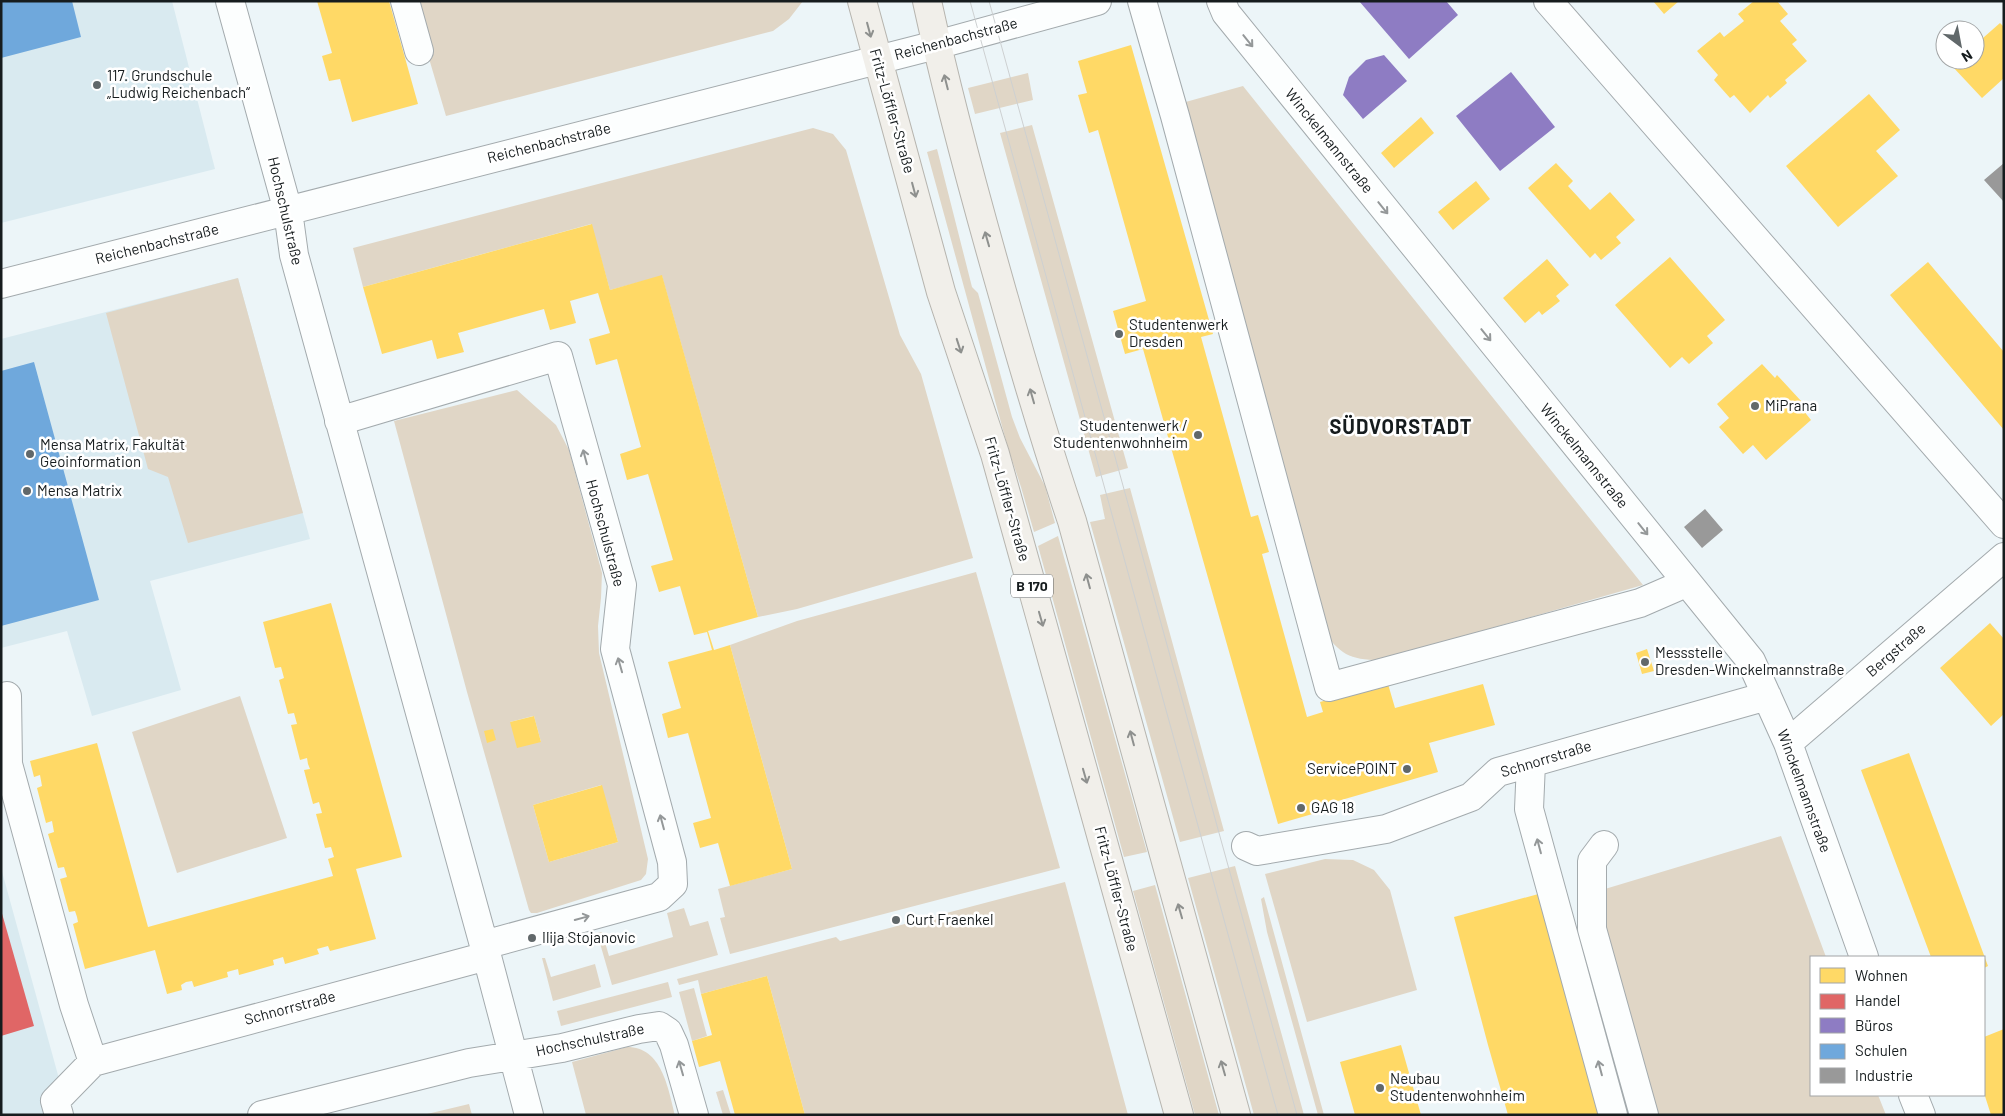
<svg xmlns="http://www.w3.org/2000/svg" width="2005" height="1116" viewBox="0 0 2005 1116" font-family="Barlow,sans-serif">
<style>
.built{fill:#d9eaf0}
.green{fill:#e0d6c6;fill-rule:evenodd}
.homes{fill:#ffd966}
.shops{fill:#e06666}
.offices{fill:#8e7cc3}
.schools{fill:#6fa8dc}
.industry{fill:#999}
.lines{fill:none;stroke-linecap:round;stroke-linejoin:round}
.minor-casing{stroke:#a3aaad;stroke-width:30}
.major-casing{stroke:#b6b4ae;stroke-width:30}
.minor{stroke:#fcfefe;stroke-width:28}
.major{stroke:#f1efea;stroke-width:28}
.tram{stroke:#cdd0d1;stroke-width:1}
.oneway{stroke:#8e908e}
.oneway2{stroke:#949899}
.poi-dot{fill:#61686a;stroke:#fff;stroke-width:2}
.labels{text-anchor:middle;stroke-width:5;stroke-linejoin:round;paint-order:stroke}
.shield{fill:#fff;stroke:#5c6062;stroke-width:1}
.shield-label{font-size:14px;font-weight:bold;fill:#161c1e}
.street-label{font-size:15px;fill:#161c1e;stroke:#fff}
.poi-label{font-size:15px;fill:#161c1e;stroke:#fff;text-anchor:start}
.district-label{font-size:20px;font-weight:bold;letter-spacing:1px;fill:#161c1e;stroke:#fff}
</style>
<rect width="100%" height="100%" fill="#ecf5f8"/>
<path class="built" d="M1,1H172L215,169L1,223Z
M238,278L310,539L150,581L181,690L92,716L67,631L1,648V339Z
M1,868L69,1115H1Z"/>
<path class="green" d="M412,1H803L789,19L773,31L446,116Z
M1028,73L1033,100L975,114L968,88Z
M1243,86L1643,585L1380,660C1349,660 1340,654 1322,629L1182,103Z
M1032,125L1128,468L1096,477L1000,133Z
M813,128L833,134L846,150L900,335L921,374L973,558L797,609L758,617L662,276L610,290L591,224L363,287L353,248Z
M937,149L972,287L978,293L1012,417L1020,438L1045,486L1055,523L1034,532L1021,487L1008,448L927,152Z
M238,278L303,513L188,543L168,477L148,469L106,313Z
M517,390L556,425L569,450L602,573L601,598L598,626L599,653L648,859L646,874L641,880L537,913H531L529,910L467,692L394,421ZM533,716H534L541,742L510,722ZM601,785L618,842L549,862L533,805Z
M1130,488L1224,831L1180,842L1090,522L1105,519L1100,495Z
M1058,536L1147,852L1124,857L1038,546Z
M976,572L1060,868L730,954L720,918L725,917L718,889L792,869L730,645L797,621Z
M240,696L287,838L177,873L132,732Z
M1781,836L1826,957H1811V1095H1878L1886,1115H1656L1595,892Z
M1325,859L1353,860L1374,870L1390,890L1417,990L1307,1022L1265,874Z
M1235,866L1304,1115H1254L1188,878Z
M1065,882L1128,1115H805L767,976L701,994L698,980L679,985L677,979L836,937L840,941Z
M1155,885L1219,1115H1195L1133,891Z
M1264,897L1324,1115H1318L1267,932L1261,899Z
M684,908L690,926L708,921L718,955L612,985L597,933L602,932L609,956L673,937L667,913Z
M542,958H545L551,977L595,964L601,987L553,1001Z
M668,982L672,997L561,1026L557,1011Z
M694,988L707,1036L692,1041L679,992Z
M627,1047C662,1047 668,1088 675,1115H586L572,1062Z
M723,1090L731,1115H723L716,1092Z
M469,1104L472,1115H423Z"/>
<path class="homes" d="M317,1H389L418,104L352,122L340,79L329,81L322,56L332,53Z
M1653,1H1679L1664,14Z
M1754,1H1777L1788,14L1780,21L1797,40L1792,44L1807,61L1785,80L1787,83L1770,98L1768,95L1750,113L1734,95L1730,98L1714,80L1718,75L1697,51L1720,32L1724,37L1744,21L1738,14Z
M2000,23L2004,27V78L1982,98L1952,66L1959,60H1975V45Z
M1131,45L1213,334L1201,337L1251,517L1258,515L1269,552L1262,554L1307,717L1323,712L1320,702L1388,684L1395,708L1483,684L1495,725L1429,743L1438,772L1331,803L1333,808L1278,824L1143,349L1125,354L1113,311L1146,301L1098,130L1089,133L1078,95L1087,93L1078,61Z
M1869,94L1900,130L1876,151L1898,176L1838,227L1786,166Z
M1421,117L1434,133L1394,168L1381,153Z
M1556,163L1573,181L1568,186L1590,210L1610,192L1635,220L1616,237L1621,243L1601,260L1595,253L1590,258L1528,188Z
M1476,181L1490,199L1453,230L1438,212Z
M592,224L610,290L662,275L758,617L708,631L714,650L730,645L792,869L730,886L718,843L700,848L693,823L711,818L688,733L668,738L662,714L681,708L668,662L712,650L707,632L694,635L680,586L659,592L651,566L673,560L648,474L627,480L620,454L641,447L617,359L596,365L589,339L610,333L598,293L570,301L576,323L550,330L544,309L458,333L464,352L437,359L432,340L382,354L363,287Z
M1670,257L1725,320L1707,336L1713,343L1689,364L1682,357L1670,368L1615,305Z
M1547,259L1569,285L1556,296L1560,301L1542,315L1539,311L1525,323L1503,298Z
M1928,262L2004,352V430L1890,295Z
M1762,364L1775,378L1777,375L1802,402L1799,405L1811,420L1766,460L1753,445L1743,454L1719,427L1729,418L1717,404Z
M331,603L402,857L356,869L376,939L330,951L328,946L317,949L319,954L285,964L283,957L273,960L274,965L239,975L238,969L227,972L228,977L194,987L192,981L186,982L181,985L182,990L167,994L155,950L85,969L73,924L78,922L77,917L75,911L69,912L60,879L67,877L64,867L58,868L48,834L54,832L52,821L46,823L37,788L42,786L40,775L34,777L30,761L97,743L148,927L333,876L328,859L334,857L331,847L325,848L316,814L322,813L319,802L313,804L304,770L310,769L308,764L307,758L300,760L291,725L297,724L294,713L288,714L279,680L284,678L281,667L275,668L263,622Z
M1990,623L2004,639V714L1991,726L1940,668Z
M1647,649L1654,671L1642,674L1636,653Z
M534,716L541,742L517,748L510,722Z
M493,729L496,740L487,743L484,731Z
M1909,753L1988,966L1984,968V957H1931L1861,770Z
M602,785L618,842L549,862L533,805Z
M1542,893L1603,1115H1508L1488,1045L1454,917Z
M767,976L805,1115H735L720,1061L699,1067L692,1041L712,1035L701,994Z
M2004,1029V1115H1991L1984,1093V1037Z
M1401,1045L1421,1115H1355L1340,1062Z"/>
<path class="shops" d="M1,910L34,1026L1,1036Z"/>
<path class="offices" d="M1359,1H1446L1458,15L1409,59Z
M1384,55L1407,81L1363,119L1343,95L1349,77L1366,60Z
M1511,72L1555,127L1500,171L1456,116Z"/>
<path class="schools" d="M1,1H72L81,37L1,58Z
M34,362L99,600L1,626V371Z"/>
<path class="industry" d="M2004,163V202L1984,180Z
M1705,509L1723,530L1702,548L1684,527Z"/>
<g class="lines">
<defs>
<path id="minor" d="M230,1L288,211L294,255L484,945L529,1115
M405,1L419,51
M1142,1L1175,116L1329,687L1640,603L1686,583
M1221,1L1226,13L1751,661L1788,743L1864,957
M1548,1L2004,524
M1,284L936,45L1097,1
M339,421L558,356L622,585L615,649L672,862L673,884L659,897L484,945
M7,696L8,764L74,1005L93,1062L487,956
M1788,743L2004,557
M1531,763L1529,809L1613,1115
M1604,845L1592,861V929L1644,1115
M1246,846L1257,851L1386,829L1471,797L1498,772L1767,696
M1913,1095L1921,1115
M59,1115L55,1101L93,1062
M262,1115L469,1063L562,1048L639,1029L659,1026L668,1032L674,1045L694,1115"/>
<path id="major" d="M862,1L941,292L995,454L1179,1115
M927,1C948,98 974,193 1001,288C1023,366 1046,444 1072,521L1236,1115"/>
</defs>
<use href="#minor" class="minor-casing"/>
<use href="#major" class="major-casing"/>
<use href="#minor" class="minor"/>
<use href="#major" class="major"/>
<path class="tram" d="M970,1L1278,1115
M989,1L1297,1115"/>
</g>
<defs><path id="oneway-shaft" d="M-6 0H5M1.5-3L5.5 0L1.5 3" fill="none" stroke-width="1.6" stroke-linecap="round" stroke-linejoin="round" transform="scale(1.25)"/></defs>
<g class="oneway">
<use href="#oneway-shaft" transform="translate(869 30) rotate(75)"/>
<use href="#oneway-shaft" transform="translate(946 82) rotate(-104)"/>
<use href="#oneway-shaft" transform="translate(914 190) rotate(75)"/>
<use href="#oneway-shaft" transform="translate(987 239) rotate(-106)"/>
<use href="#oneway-shaft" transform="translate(959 346) rotate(72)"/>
<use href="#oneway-shaft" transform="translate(1032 396) rotate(-106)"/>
<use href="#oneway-shaft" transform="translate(1088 581) rotate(-105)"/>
<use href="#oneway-shaft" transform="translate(1041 619) rotate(74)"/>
<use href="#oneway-shaft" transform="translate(1132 738) rotate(-105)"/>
<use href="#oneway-shaft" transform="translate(1085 776) rotate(74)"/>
<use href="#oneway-shaft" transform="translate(1180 911) rotate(-106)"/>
<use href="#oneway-shaft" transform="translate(1223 1068) rotate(-106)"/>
</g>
<g class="oneway2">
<use href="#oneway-shaft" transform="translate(1248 41) rotate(51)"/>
<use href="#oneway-shaft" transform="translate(1383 208) rotate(51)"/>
<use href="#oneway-shaft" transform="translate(1486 335) rotate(51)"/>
<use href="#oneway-shaft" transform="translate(585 457) rotate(-105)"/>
<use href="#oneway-shaft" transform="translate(1643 529) rotate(51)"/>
<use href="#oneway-shaft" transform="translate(620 665) rotate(-106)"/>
<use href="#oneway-shaft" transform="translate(662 822) rotate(-105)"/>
<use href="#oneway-shaft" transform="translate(1539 846) rotate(-105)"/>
<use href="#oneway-shaft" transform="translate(582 918) rotate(-15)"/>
<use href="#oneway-shaft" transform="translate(681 1068) rotate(-106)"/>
<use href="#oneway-shaft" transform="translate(1600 1068) rotate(-105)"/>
</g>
<g class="poi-dot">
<circle cx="97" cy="85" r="5"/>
<circle cx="1119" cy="334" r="5"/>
<circle cx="1755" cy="406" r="5"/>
<circle cx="1198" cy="435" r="5"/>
<circle cx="30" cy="454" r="5"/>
<circle cx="27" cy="491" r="5"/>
<circle cx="1645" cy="662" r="5"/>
<circle cx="1407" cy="769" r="5"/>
<circle cx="1301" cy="808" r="5"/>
<circle cx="896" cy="920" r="5"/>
<circle cx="532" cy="938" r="5"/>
<circle cx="1380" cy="1088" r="5"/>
</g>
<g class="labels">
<rect class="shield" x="1011" y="574.5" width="42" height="23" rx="4"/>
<g class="shield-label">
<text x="1032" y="591">B 170</text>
</g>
<g class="street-label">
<text transform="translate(956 39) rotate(-15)" y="5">Reichenbachstraße</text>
<text transform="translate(892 111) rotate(74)" y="5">Fritz-Löffler-Straße</text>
<text transform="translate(1329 141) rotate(51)" y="5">Winckelmannstraße</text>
<text transform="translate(549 143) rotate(-14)" y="5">Reichenbachstraße</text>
<text transform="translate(285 211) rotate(77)" y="5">Hochschulstraße</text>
<text transform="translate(157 244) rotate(-14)" y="5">Reichenbachstraße</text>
<text transform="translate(1584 456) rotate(51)" y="5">Winckelmannstraße</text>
<text transform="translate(1007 499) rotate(74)" y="5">Fritz-Löffler-Straße</text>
<text transform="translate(605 533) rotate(75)" y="5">Hochschulstraße</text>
<text transform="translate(1896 650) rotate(-41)" y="5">Bergstraße</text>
<text transform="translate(1546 759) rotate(-17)" y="5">Schnorrstraße</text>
<text transform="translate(1804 791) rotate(70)" y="5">Winckelmannstraße</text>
<text transform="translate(1116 889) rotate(75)" y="5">Fritz-Löffler-Straße</text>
<text transform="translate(290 1008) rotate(-15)" y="5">Schnorrstraße</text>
<text transform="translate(590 1040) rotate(-12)" y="5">Hochschulstraße</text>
</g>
<g class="poi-label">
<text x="107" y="81">117. Grundschule<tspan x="107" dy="17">„Ludwig Reichenbach“</tspan></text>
<text x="1129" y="330">Studentenwerk<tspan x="1129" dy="17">Dresden</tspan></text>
<text x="1765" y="411">MiPrana</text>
<text x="1188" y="431" text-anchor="end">Studentenwerk /<tspan x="1188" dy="17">Studentenwohnheim</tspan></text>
<text x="40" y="450">Mensa Matrix, Fakultät<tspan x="40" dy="17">Geoinformation</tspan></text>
<text x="37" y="496">Mensa Matrix</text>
<text x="1655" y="658">Messstelle<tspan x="1655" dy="17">Dresden-Winckelmannstraße</tspan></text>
<text x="1397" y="774" text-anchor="end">ServicePOINT</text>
<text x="1311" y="813">GAG 18</text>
<text x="906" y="925">Curt Fraenkel</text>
<text x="542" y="943">Ilija Stojanovic</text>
<text x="1390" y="1084">Neubau<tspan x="1390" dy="17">Studentenwohnheim</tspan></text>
</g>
<g class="district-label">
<text x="1401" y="434">SÜDVORSTADT</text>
</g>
</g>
<rect width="2005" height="1116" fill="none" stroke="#161c1e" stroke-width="5"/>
<rect x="1810" y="956" width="175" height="140" fill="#ffffff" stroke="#a2a4a5"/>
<rect x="1820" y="968" width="25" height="15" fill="#ffd966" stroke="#a2a4a5"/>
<text x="1855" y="981" font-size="15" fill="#161c1e">Wohnen</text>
<rect x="1820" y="994" width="25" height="15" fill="#e06666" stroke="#a2a4a5"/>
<text x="1855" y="1006" font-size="15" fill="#161c1e">Handel</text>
<rect x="1820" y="1018" width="25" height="15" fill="#8e7cc3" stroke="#a2a4a5"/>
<text x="1855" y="1031" font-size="15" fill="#161c1e">Büros</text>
<rect x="1820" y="1044" width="25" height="15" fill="#6fa8dc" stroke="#a2a4a5"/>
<text x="1855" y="1056" font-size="15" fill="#161c1e">Schulen</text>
<rect x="1820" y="1068" width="25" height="15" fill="#999999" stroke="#a2a4a5"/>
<text x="1855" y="1081" font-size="15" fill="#161c1e">Industrie</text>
<g transform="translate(1960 45) rotate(148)"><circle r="24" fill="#ffffff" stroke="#a2a4a5"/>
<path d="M0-4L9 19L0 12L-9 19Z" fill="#61686a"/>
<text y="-8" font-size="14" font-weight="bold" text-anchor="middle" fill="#161c1e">N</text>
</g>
</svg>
